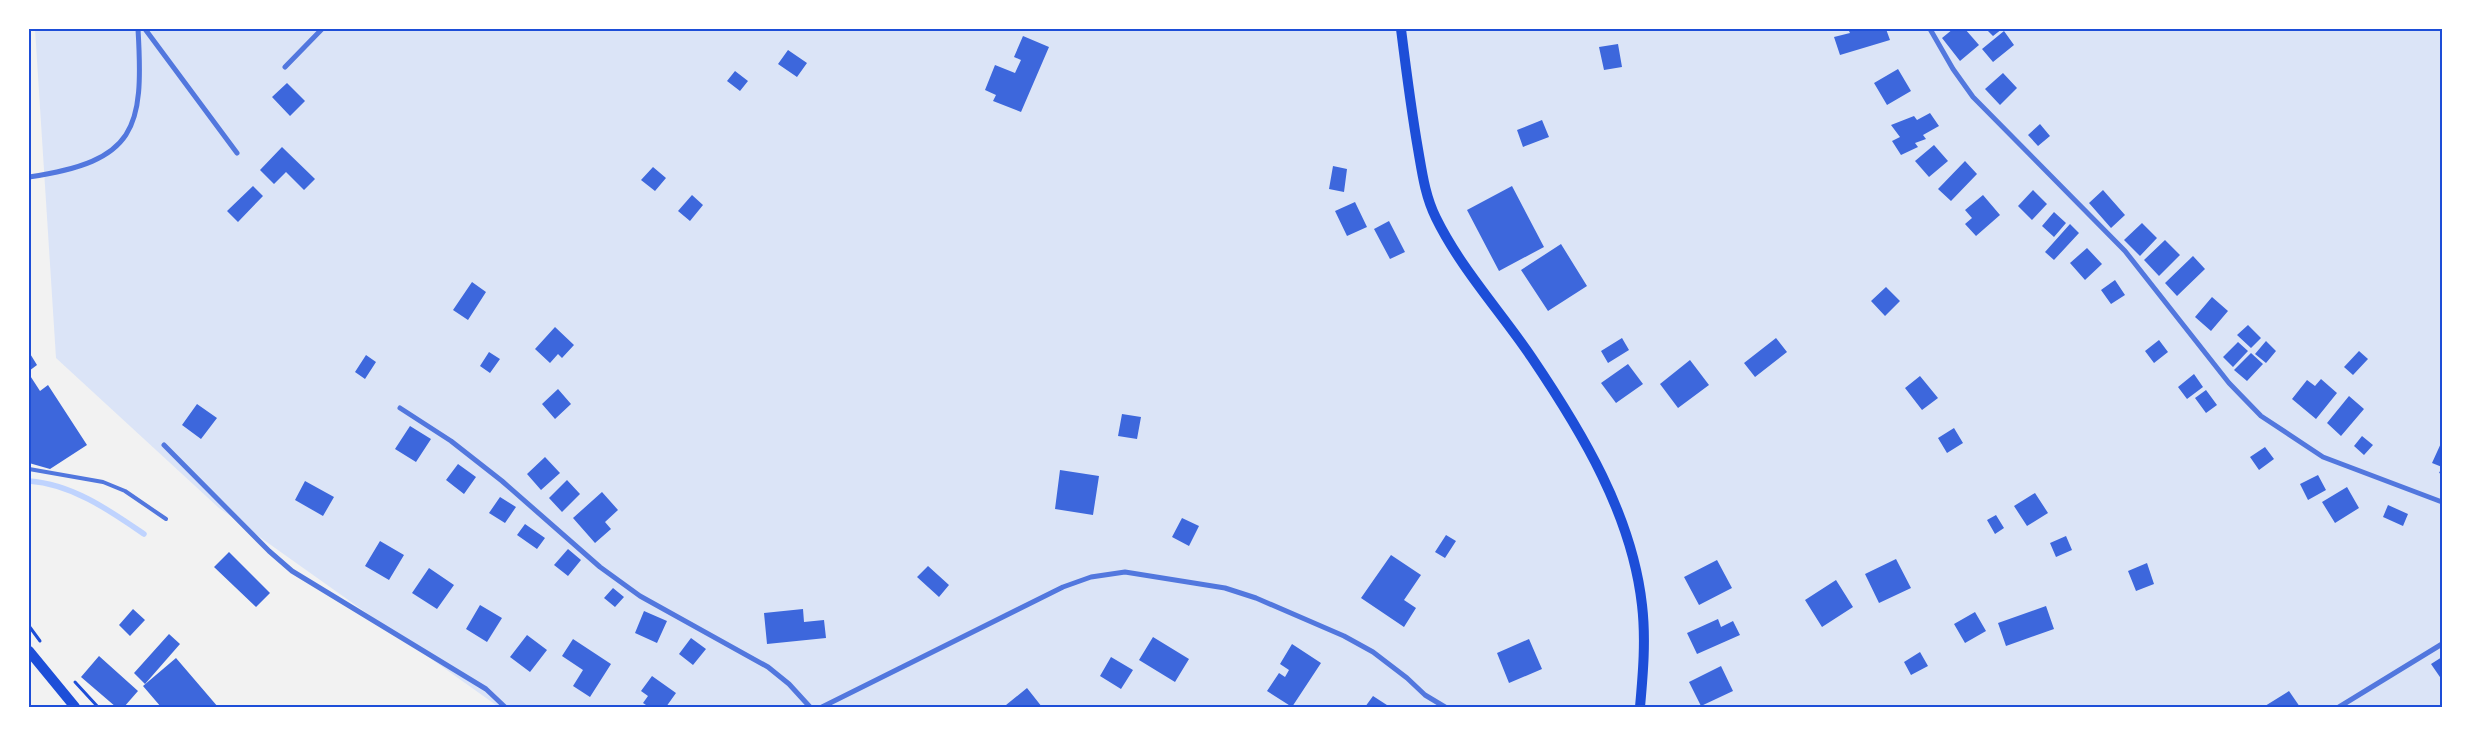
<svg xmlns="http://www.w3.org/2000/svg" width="2471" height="736" viewBox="0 0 2471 736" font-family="'Work Sans',sans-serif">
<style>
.green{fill:#dbe4f7}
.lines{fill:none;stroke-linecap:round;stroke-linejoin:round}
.stream{stroke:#bfd3fe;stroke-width:5.5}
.building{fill:#3d67dc}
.path{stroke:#1d4ed8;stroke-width:3}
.service{stroke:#5277de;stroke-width:4}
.minor{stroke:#5277de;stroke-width:5}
.secondary{stroke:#1d4ed8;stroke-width:10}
.neatline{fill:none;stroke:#1d4ed8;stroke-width:2}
</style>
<rect width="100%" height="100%" fill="#f2f2f2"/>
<path class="green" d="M35,29H2442V707H495L496,705L219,508L56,358Z"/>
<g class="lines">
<path class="stream" d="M29,481C72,484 109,510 144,534"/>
</g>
<path class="building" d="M1848,29H1886L1890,40L1840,55L1834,37L1850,33Z
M1953,29H1965L1979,45L1960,61L1942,38Z
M1986,29H2002L1993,36Z
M2004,31L2014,45L1993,62L1982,49Z
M1023,36L1049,47L1021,112L993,101L996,95L985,90L995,65L1015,73L1021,60L1014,57Z
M1618,44L1622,67L1604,70L1599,47Z
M788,50L807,63L797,77L778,64Z
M1898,69L1911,91L1887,105L1874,83Z
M735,71L748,81L740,91L727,81Z
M2003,73L2017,88L2000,105L1985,89Z
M287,83L305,101L290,116L272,97Z
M1930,113L1939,126L1923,135L1926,139L1915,143L1918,147L1901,155L1892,141L1900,137L1891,125L1914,116L1917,120Z
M1542,120L1549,137L1523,147L1517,130Z
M2040,124L2050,136L2038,146L2028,135Z
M1934,145L1948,161L1929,177L1915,161Z
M282,147L315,179L304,190L286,172L274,184L260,170Z
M1965,161L1977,174L1951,201L1938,189Z
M1333,166L1347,169L1344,192L1329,189Z
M653,167L666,178L655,191L641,180Z
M253,186L263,196L238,222L227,211Z
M1512,186L1544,247L1499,271L1467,210Z
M2033,190L2047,204L2032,220L2018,206Z
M2103,190L2125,215L2111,228L2089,203Z
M692,195L703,205L690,221L678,211Z
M1983,195L2000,215L1976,236L1965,224L1972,218L1965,210Z
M1355,202L1367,227L1347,236L1335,211Z
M2054,212L2066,223L2054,237L2042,226Z
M1389,221L1405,252L1390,259L1374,229Z
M2142,223L2157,238L2140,256L2124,240Z
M2070,224L2079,233L2054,260L2045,252Z
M2165,240L2180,255L2159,276L2144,260Z
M1561,244L1587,286L1548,311L1521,270Z
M2087,248L2102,264L2085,280L2070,263Z
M2193,256L2205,269L2177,296L2165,283Z
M2115,280L2125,295L2111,304L2101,290Z
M472,282L486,292L468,320L453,310Z
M1886,287L1900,301L1885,316L1871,301Z
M2212,297L2228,311L2211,331L2195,317Z
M2248,325L2261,338L2251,348L2237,335Z
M555,327L574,345L562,358L558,354L550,363L535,349Z
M1622,338L1629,350L1608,363L1601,351Z
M1776,338L1787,352L1755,377L1744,363Z
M2159,340L2168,352L2154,363L2145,351Z
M2266,341L2276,351L2266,363L2255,354Z
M2238,342L2248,351L2233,367L2223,357Z
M2359,351L2368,359L2353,375L2344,367Z
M29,352L37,365L29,371Z
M489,352L500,359L490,373L480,366Z
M2251,353L2263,364L2247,381L2234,370Z
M366,355L376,362L365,379L355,372Z
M1690,360L1709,385L1678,408L1660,384Z
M1628,364L1643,384L1616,403L1601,383Z
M29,374L40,391L48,385L87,445L50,469L29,463Z
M2194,374L2203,387L2187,399L2178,387Z
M1920,376L1938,398L1922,410L1905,388Z
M2321,379L2337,393L2316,419L2292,399L2307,380L2315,386Z
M558,389L571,404L555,419L542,404Z
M2206,390L2217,405L2206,413L2195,398Z
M2349,396L2364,409L2341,436L2327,423Z
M197,404L217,418L201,439L182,425Z
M1122,414L1141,417L1137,439L1118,436Z
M410,426L431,439L416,462L395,449Z
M1954,428L1963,443L1947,453L1938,438Z
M2362,436L2373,445L2364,455L2354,446Z
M2442,441V474L2439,473L2442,467L2432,463Z
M2265,447L2274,459L2259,470L2250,457Z
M545,457L560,473L541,490L527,474Z
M458,464L476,477L464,494L446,480Z
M1060,470L1099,476L1093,515L1055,509Z
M2318,475L2326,490L2308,500L2300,484Z
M567,480L580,494L562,512L549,498Z
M305,481L334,497L323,516L295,500Z
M2347,487L2359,508L2335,523L2322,502Z
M602,492L618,510L605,522L611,529L595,543L573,518Z
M2035,493L2048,513L2027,526L2014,506Z
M500,497L516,507L505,523L489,513Z
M2388,505L2408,514L2403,526L2383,517Z
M1996,515L2004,528L1995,534L1987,520Z
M1182,518L1199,526L1189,546L1172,537Z
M525,524L545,538L537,549L517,535Z
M1446,535L1456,541L1445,558L1435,552Z
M2066,536L2072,550L2056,557L2050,543Z
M380,541L404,555L389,580L365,566Z
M568,549L581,560L568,576L554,565Z
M229,552L270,593L256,607L214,567Z
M1391,555L1421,575L1404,600L1416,608L1404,627L1361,598Z
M1896,559L1911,588L1879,603L1865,574Z
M1717,560L1732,588L1699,605L1684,577Z
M2147,563L2154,584L2136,591L2128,571Z
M928,566L949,585L939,597L917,577Z
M429,568L454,585L437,609L412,593Z
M1836,580L1853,607L1822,627L1805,600Z
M613,588L624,597L615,607L604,598Z
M480,605L502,618L487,642L466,629Z
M2046,606L2054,629L2006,646L1998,623Z
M133,609L145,620L130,636L119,625Z
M803,609L804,622L824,620L826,638L767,644L764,613Z
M644,611L667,621L657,643L635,633Z
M1975,612L1986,631L1965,643L1954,624Z
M1718,619L1721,627L1733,621L1740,635L1697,654L1687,633Z
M169,634L180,644L145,684L134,673Z
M527,635L547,650L530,672L510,657Z
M1153,637L1189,659L1175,682L1139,660Z
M691,638L706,649L693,665L679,654Z
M573,639L611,664L590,697L573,686L583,670L562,656Z
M1529,639L1542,669L1509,683L1497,653Z
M1292,644L1321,663L1292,707L1267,691L1279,673L1285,677L1289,670L1280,664Z
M1920,652L1928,666L1911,675L1904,662Z
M99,656L138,691L124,707H116L81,677Z
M1111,657L1133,670L1121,689L1100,676Z
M2442,657V680L2431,664Z
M176,658L218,707H161L143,686Z
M1721,666L1733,691L1701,706L1689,682Z
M652,676L676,693L666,707H649L643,703L648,696L641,691Z
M1027,688L1042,707H1008L1006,705Z
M2289,691L2300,707H2265V706Z
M1373,696L1390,707H1365Z"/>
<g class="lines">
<path class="path" d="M29,626L40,641
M75,682L98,707"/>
<path class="service" d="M29,469L103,482L125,491L166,519"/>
<path class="minor" d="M145,29L237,153
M1930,29L1953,69L1973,97L2125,251L2229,383L2261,416L2323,457L2442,502
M285,67L322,29
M29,177C136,161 144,130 138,29
M400,408L451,441L502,481L600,567L640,596L768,667L789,684L810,707
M164,445L269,551L292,571L486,689L505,707
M822,707L1063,587L1091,577L1125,572L1225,588L1256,598L1344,636L1373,652L1407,678L1425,695L1445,707
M2339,707L2442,644"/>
<path class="secondary" d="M1401,29C1406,69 1411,109 1418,149C1422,172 1425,196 1436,218C1461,269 1501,312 1532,358C1582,432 1632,515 1642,605C1646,639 1643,674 1640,707
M29,651L75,707"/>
</g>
<rect width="2471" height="736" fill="none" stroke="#ffffff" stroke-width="60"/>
<rect x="30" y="30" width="2411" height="676" class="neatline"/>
</svg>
